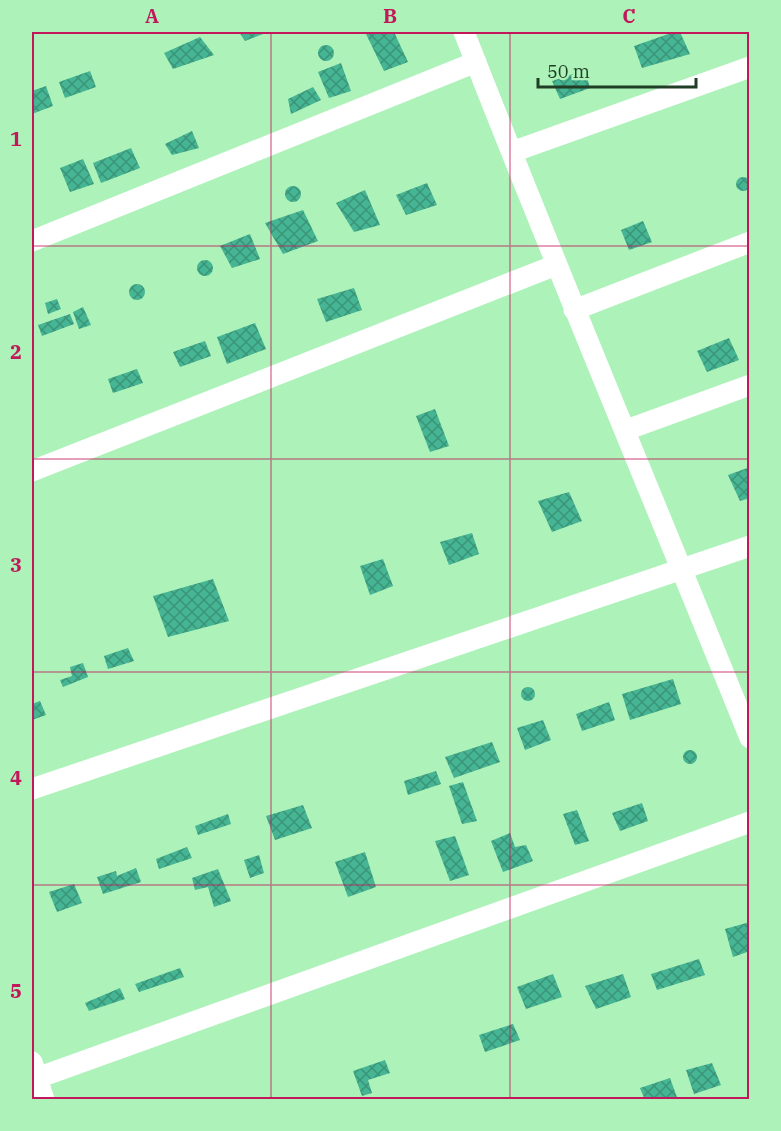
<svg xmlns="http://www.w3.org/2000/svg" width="781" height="1131" viewBox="0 0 781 1131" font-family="'IBM Plex Serif',serif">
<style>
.building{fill:url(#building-cross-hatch)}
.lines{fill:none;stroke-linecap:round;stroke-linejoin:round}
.minor{stroke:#fff;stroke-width:21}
.grid{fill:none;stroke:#c2185b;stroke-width:1.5;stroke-opacity:0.55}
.neatline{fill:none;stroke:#c2185b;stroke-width:2}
.grid-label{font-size:20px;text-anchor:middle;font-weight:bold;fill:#c2185b}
</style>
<defs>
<pattern id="building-cross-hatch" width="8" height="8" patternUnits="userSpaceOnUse" patternTransform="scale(1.5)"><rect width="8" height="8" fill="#46b593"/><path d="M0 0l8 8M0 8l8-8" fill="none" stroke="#3a9478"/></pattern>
</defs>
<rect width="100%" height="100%" fill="#acf2b9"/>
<path class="building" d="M239,32H268L245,41Z
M365,32H394L408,62L384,71Z
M674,32H680L690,54L642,68L634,46Z
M200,37L214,55L173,69L164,53Z
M318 53a8 8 0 1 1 16 0a8 8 0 1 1-16 0Z
M341,63L351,91L329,98L318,72Z
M585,70L590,88L560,99L552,81Z
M90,71L96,87L65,98L59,82Z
M46,86L53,106L32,114V91Z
M313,87L321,100L291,114L288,99Z
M192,131L199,148L172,155L165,144Z
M131,148L140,168L101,183L93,163Z
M83,159L94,184L70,192L60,168Z
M736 184a7 7 0 1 1 14 0a7 7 0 1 1-14 0Z
M427,183L437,205L406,215L396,195Z
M285 194a8 8 0 1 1 16 0a8 8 0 1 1-16 0Z
M365,190L380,225L354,232L336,203Z
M303,210L318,241L283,254L265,223Z
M643,221L652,242L629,250L621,230Z
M250,234L260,259L232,268L220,246Z
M197 268a8 8 0 1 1 16 0a8 8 0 1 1-16 0Z
M129 292a8 8 0 1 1 16 0a8 8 0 1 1-16 0Z
M354,288L362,310L326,322L317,299Z
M57,299L61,309L48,314L45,303Z
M83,307L91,325L79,329L73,312Z
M70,314L74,324L42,336L38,325Z
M255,323L266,349L227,364L217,337Z
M729,338L739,360L707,372L697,351Z
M205,341L211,356L180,367L173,352Z
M137,369L143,383L113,393L108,379Z
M435,409L449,446L430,452L416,416Z
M750,467V498L740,501L728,475Z
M569,492L582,521L552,532L538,501Z
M472,533L479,554L449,565L440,542Z
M383,559L393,586L370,595L360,566Z
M213,579L229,621L168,637L153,596Z
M128,648L134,661L108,669L104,656Z
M83,663L88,677L63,687L60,680L72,676L70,667Z
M673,679L681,704L630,720L622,694Z
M521 694a7 7 0 1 1 14 0a7 7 0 1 1-14 0Z
M40,701L46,715L32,720V704Z
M609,702L615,720L582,731L576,714Z
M543,720L551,740L525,750L517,728Z
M492,742L500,762L454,778L445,757Z
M683 757a7 7 0 1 1 14 0a7 7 0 1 1-14 0Z
M436,771L441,784L408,795L404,781Z
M463,782L477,821L462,824L449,786Z
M642,803L648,821L620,831L612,813Z
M303,805L312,828L275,840L266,816Z
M577,810L589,841L575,845L563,814Z
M228,814L231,824L198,835L195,826Z
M510,833L515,847L526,845L533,861L503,872L491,841Z
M455,836L469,875L450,881L435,841Z
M187,847L192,858L159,869L156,859Z
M365,852L376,887L348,897L335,862Z
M259,855L264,873L250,878L244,860Z
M136,868L141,882L103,894L97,877L116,871L117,876Z
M218,869L231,901L214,907L208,887L195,890L192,878Z
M74,884L82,903L57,912L49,892Z
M750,922V951L733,957L725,929Z
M699,959L705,975L657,990L651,974Z
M180,968L184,977L139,992L135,984Z
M553,974L562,997L526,1009L517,987Z
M623,974L631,997L596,1009L585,986Z
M120,988L125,999L89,1011L85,1003Z
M513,1024L520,1040L485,1052L479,1035Z
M385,1060L390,1073L368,1080L372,1093L362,1096L353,1071Z
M712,1063L721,1085L694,1094L686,1070Z
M670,1078L678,1100H645L640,1088Z"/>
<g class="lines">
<path class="minor" d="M464,32C556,268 655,502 750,738
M512,152L750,67
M32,241L476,62
M574,310L750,242
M626,430L750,385
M32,471L556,265
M32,789L750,546
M32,1062L44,1100
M37,1078L750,822"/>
</g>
<path class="grid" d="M271,32V1100M510,32V1100M32,246H750M32,459H750M32,672H750M32,885H750"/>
<rect width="781" height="1131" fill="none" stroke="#acf2b9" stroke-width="66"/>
<path d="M538 78v9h158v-9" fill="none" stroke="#203d26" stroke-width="3"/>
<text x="547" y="78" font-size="18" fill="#203d26" stroke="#acf2b9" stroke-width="4.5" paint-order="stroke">50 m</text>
<rect x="33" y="33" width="715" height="1065" class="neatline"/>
<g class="grid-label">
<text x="152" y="23">A</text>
<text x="390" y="23">B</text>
<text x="629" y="23">C</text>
<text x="16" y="146">1</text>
<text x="16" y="359">2</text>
<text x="16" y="572">3</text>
<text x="16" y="785">4</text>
<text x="16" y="998">5</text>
</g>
</svg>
